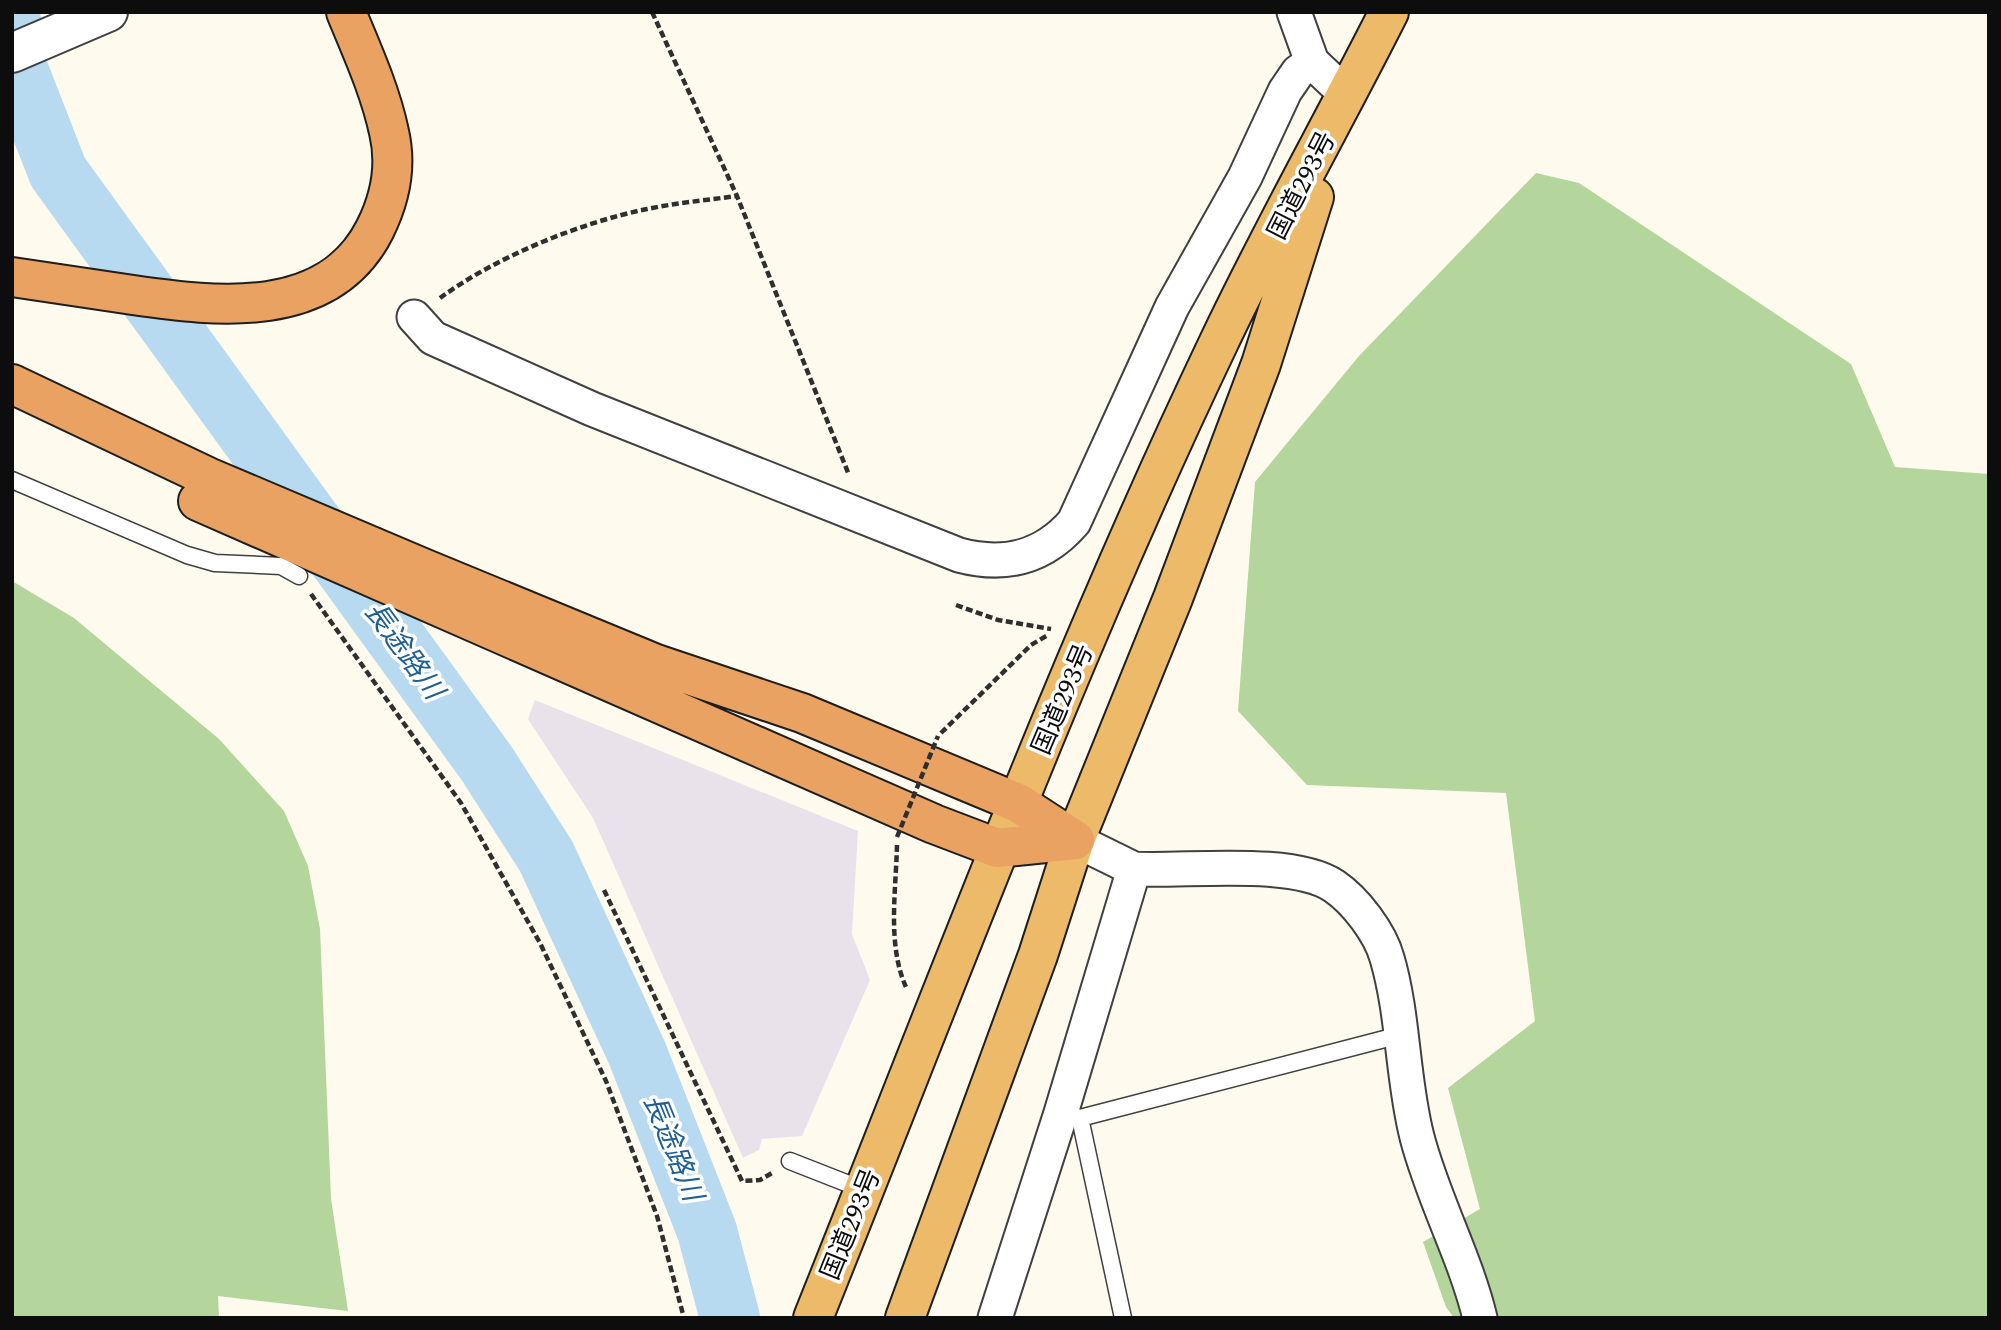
<svg xmlns="http://www.w3.org/2000/svg" width="2001" height="1330" viewBox="0 0 2001 1330" font-family="Spectral,'Noto Sans JP',serif">
<style>
.industrial{fill:#eae2eb}
.forest{fill:#b4d59b}
.lines{fill:none;stroke-linecap:round;stroke-linejoin:round}
.river{stroke:#b7daf1;stroke-width:60}
.service-casing{stroke:#404040;stroke-width:19}
.minor-casing{stroke:#404040;stroke-width:37}
.tertiary-casing{stroke:#404040;stroke-width:42}
.trunk-casing{stroke:#1e1e1e;stroke-width:42}
.motorway-casing{stroke:#1e1e1e;stroke-width:42}
.path{stroke:#2f2f2f;stroke-width:4.5;stroke-dasharray:7 3.5;stroke-linecap:butt}
.service{stroke:#fff;stroke-width:16}
.minor{stroke:#fff;stroke-width:33}
.tertiary{stroke:#fff;stroke-width:38}
.trunk{stroke:#ecba68;stroke-width:38}
.motorway{stroke:#e9a261;stroke-width:38}
.path-bridge{stroke:#2f2f2f;stroke-width:4.5;stroke-dasharray:7 3.5;stroke-linecap:butt}
.labels{text-anchor:middle;stroke-width:7;stroke-linejoin:round;paint-order:stroke}
.street-label{font-size:26px;fill:#0d0d0d;stroke:#fff}
.water-label{font-size:28px;font-style:italic;fill:#205f95;stroke:#fff}
</style>
<rect width="100%" height="100%" fill="#fefbee"/>
<path class="industrial" d="M535,700L858,831L852,934L870,980L802,1136L762,1139L759,1150L743,1158L593,818L528,719Z"/>
<path class="forest" d="M1536,173L1579,183L1851,364L1895,467L1989,474V1318H1454L1446,1307L1423,1242L1480,1209L1448,1088L1535,1021L1506,793L1307,785L1238,711L1255,482L1359,356Z
M12,581L74,618L219,739L284,811L308,866L320,929L331,1199L348,1311L218,1296L219,1318H12Z"/>
<g class="lines">
<path class="river" d="M12,24L16,64L58,172L487,764L546,856L637,1053L707,1231L730,1318"/>
<defs>
<path id="service" d="M12,480L187,555L215,563L281,566L299,576
M1061,1113L1080,1118L1400,1035
M1080,1118L1123,1318
M790,1161L864,1190"/>
<path id="minor" d="M1294,12L1312,62L1347,95
M414,317L433,338L592,409L959,555C1004,567 1043,558 1074,522L1172,307L1245,177L1285,91L1298,72L1312,62
M1134,869C1185,872 1292,858 1334,886C1356,901 1380,933 1387,958C1404,1016 1402,1079 1417,1137C1433,1199 1465,1256 1480,1318
M995,1318L1061,1113L1134,869L1075,840"/>
<path id="tertiary" d="M12,53L108,12"/>
<path id="trunk" d="M813,1318C944,992 1066,662 1218,344C1271,232 1333,123 1389,12
M905,1318L1038,955L1075,840L1173,598L1261,364L1314,197"/>
<path id="motorway" d="M12,277C52,283 93,289 133,295C217,307 329,321 375,229C390,199 397,166 389,132C380,90 362,51 346,12
M12,384L208,477L423,568L656,664L802,713L1018,803L1075,840
M198,501L934,824L997,848L1075,840"/>
</defs>
<use href="#service" class="service-casing"/>
<use href="#minor" class="minor-casing"/>
<use href="#tertiary" class="tertiary-casing"/>
<use href="#trunk" class="trunk-casing"/>
<use href="#motorway" class="motorway-casing"/>
<path class="path" d="M652,12L737,196L849,475
M440,298C496,257 579,223 647,209C676,203 707,200 737,196
M311,594L461,803L540,943L606,1081L657,1216L684,1318
M956,605L998,620L1051,629
M941,733L1031,645L1048,635
M897,845C896,891 887,945 906,987
M604,890L742,1181L760,1180L772,1173"/>
<use href="#service" class="service"/>
<use href="#minor" class="minor"/>
<use href="#tertiary" class="tertiary"/>
<use href="#trunk" class="trunk"/>
<use href="#motorway" class="motorway"/>
<path class="path-bridge" d="M897,837L938,736"/>
</g>
<g class="labels">
<g class="street-label">
<text transform="translate(1301 185) rotate(-63)" y="9">国道293号</text>
<text transform="translate(1062 699) rotate(-67)" y="9">国道293号</text>
<text transform="translate(850 1224) rotate(-68)" y="9">国道293号</text>
</g>
<g class="water-label">
<text transform="translate(405 650) rotate(54)" y="10">長途路川</text>
<text transform="translate(674 1147) rotate(68)" y="10">長途路川</text>
</g>
</g>
<rect width="2001" height="1330" fill="none" stroke="#0d0d0d" stroke-width="28"/>
</svg>
